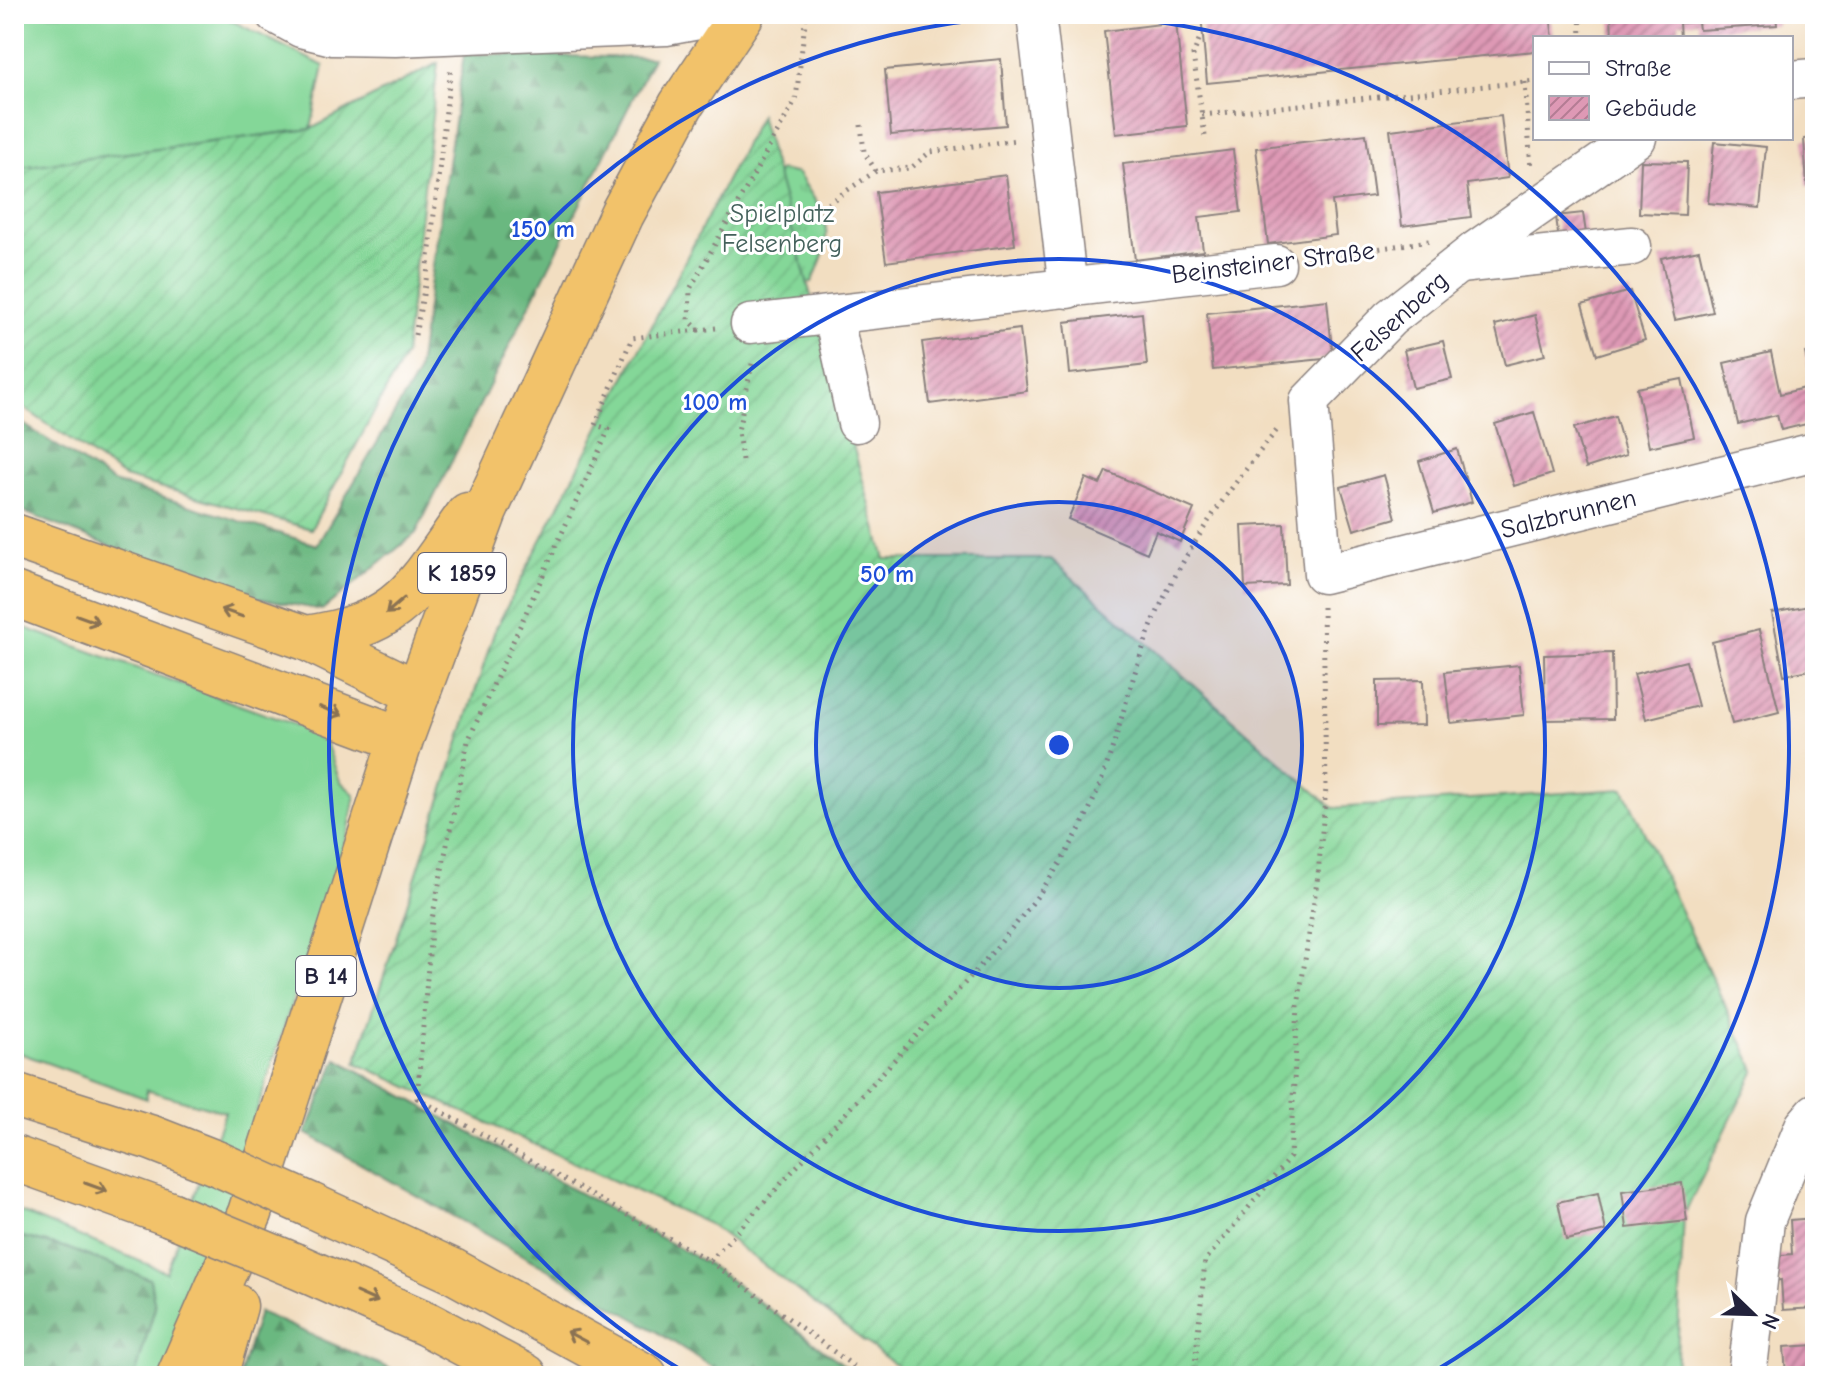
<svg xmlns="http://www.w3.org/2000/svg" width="1829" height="1390" viewBox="0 0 1829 1390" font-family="'Comic Neue',sans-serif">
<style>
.grass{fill:#84d798;stroke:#537c6a;stroke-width:2}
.forest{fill:url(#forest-firs);stroke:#466d5e;stroke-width:2}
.park{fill:url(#park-tufts);stroke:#537c6a;stroke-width:2}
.garden{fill:url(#garden-furrows);stroke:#537c6a;stroke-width:2}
.building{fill:url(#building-hatch)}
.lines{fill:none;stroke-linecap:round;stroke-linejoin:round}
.minor-casing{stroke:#8a807e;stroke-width:41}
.highway-casing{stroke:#8a807e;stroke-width:47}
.path{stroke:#8a807e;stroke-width:5;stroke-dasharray:2 6;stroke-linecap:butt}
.minor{stroke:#fff;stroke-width:38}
.highway{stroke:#f2c26a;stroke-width:44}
.highway-bridge-casing{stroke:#8a807e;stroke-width:47;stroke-linecap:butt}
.highway-bridge{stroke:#f2c26a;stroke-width:44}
.oneway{stroke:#8a7252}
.ring{fill:none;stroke:#1d4ed8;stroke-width:4}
.labels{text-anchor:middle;stroke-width:6;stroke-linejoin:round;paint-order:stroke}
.shield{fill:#fff;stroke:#646476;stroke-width:2}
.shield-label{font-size:24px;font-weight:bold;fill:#22223b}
.park-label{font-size:26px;fill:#44615c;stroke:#fff}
.street-label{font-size:26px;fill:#22223b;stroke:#fff}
.centre{fill:#1d4ed8;stroke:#fff;stroke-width:4}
.ring-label{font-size:24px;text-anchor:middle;font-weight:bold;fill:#1d4ed8;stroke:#fff;stroke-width:6;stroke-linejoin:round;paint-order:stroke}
</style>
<defs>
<pattern id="forest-firs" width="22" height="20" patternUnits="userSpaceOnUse" patternTransform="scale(2)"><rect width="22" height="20" fill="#6bb880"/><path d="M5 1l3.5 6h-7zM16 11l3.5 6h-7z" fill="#58956a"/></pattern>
<pattern id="park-tufts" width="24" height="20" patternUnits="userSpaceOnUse" patternTransform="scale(2)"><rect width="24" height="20" fill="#84d798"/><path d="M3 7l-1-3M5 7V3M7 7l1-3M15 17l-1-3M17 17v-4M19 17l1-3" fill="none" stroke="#72b884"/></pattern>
<pattern id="garden-furrows" width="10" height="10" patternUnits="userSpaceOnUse" patternTransform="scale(2)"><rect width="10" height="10" fill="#84d798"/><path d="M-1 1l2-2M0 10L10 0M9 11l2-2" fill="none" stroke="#72b884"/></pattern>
<pattern id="building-hatch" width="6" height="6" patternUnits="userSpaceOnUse" patternTransform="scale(2)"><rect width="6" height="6" fill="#de99b5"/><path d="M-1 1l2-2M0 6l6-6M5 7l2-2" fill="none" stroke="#b47c94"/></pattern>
</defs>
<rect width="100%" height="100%" fill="#fff"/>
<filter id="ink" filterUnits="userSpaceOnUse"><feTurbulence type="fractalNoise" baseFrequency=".0125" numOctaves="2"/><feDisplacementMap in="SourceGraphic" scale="16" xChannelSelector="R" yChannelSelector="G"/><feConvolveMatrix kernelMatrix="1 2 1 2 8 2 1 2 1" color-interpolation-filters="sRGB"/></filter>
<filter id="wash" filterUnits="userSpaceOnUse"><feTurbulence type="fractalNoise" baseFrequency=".006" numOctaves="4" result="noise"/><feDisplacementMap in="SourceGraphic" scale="32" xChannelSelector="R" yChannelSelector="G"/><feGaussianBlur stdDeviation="1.8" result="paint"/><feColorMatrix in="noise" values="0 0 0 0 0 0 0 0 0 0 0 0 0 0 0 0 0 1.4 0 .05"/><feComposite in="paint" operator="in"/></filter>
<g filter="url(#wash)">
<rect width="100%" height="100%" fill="#f2dec1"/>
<path class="grass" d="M26,14H218L324,66L311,129L14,168V20Z
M14,624L323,735L340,781L355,795L349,829L255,1116L205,1287L168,1376H135L155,1307L67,1248L14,1235V1209L166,1272L225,1112L146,1090L147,1099L14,1051Z"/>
<path class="forest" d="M464,54L653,58L416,533L322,610L226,592L14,508V418L113,482L317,545L417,375Z
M337,1059L708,1264L859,1376H726L648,1326L306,1133Z
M14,1235L67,1248L150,1279L155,1307L135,1376H14V1359L20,1344L14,1325Z
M259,1312L406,1376H240Z"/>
<path class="park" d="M780,170L798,174C829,220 836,230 812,282L797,284L759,185Z"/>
<path class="garden" d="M438,63L405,355L311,529L124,477L14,401V168L311,129Z
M760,115L885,559H1051L1333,808L1624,789L1755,1070L1684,1215L1676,1376H910L711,1225L356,1063L495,630Z"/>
<g id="blocks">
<path class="building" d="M1201,14H1550L1553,38H1535V51L1207,83Z
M1611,14H1776L1777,25L1699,30L1698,22L1679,23L1680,38H1612Z
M1176,22L1187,126L1116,134L1104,31Z
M1001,59L1006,125L891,135L885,70Z
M1501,116L1508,178L1467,184L1471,217L1402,226L1390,130Z
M1366,134L1374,196L1332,201L1336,235L1268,244L1256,148Z
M1815,138V186H1807L1804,139Z
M1714,142L1766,147L1760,208L1708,203Z
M1233,150L1241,212L1199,217L1203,251L1135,260L1123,164Z
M1641,161L1687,162L1685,215L1639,213Z
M1006,175L1015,245L886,262L876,192Z
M1583,213L1587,240L1559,243L1556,216Z
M1699,250L1713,312L1675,320L1661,258Z
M1630,291L1645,340L1597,355L1582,305Z
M1327,300L1333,358L1213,370L1207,313Z
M1142,313L1147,365L1070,374L1065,322Z
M1535,315L1545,355L1505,365L1495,325Z
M1020,329L1027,391L930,404L922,342Z
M1443,341L1452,379L1413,388L1404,350Z
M1815,351V422L1781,430L1777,415L1738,424L1724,363L1771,352L1780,394L1813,386L1805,353Z
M1682,379L1694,437L1649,447L1637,388Z
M1534,412L1552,474L1514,486L1495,424Z
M1615,416L1626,455L1586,468L1574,428Z
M1457,449L1472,502L1434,513L1419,461Z
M1106,471L1194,509L1180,542L1156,531L1147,553L1068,519L1086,478L1100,484Z
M1384,475L1396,518L1354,530L1341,487Z
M1284,524L1287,585L1245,587L1242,526Z
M1815,605V669L1784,675L1772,613Z
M1759,630L1779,712L1732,724L1712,642Z
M1612,653L1613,719L1545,720L1544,655Z
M1686,661L1698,706L1646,719L1634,674Z
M1519,665L1524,715L1451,723L1445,672Z
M1423,680L1424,725L1377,726V681Z
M1682,1183L1687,1221L1627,1228L1622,1191Z
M1598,1193L1606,1231L1566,1240L1558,1202Z
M1815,1218V1308L1783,1310L1781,1280L1774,1281L1772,1256L1792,1254L1790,1220Z
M1815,1345V1376H1786L1784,1347Z"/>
</g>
</g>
<g filter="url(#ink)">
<use href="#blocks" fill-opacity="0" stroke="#8a807e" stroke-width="2"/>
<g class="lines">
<defs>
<g id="minor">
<path d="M275,14L301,28L333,36L395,37L666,26L731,14"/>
<path d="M1036,14L1068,289"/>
<path d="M1791,80L1815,78"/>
<path id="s1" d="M1637,138L1476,250L1390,318L1309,401L1323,574L1815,452"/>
<path d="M1459,264L1632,246"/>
<path d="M833,315L857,423"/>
<path d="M750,324L1276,264"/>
<path d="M1747,1376L1765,1221L1804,1126L1815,1113"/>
</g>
<path id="highway" d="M14,536L306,638L418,693
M14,594L401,739
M306,638C403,624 414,590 468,515
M14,1095L152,1138L216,1163
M14,1158L170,1214
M310,1205L453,1271L645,1376
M296,1266L427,1324L525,1376
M179,1376L250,1213L401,739L485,511L622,214L681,105L742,14
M215,1376L235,1306"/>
</defs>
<use href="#minor" class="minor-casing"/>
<use href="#highway" class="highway-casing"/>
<path class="path" d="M1580,14L1581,38
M1199,40L1193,55L1205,136
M1525,82L1531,169
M1202,115L1535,81
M861,125L864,152L876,171
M821,208L876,171L911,168L930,152L1017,140
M1308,259L1429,241
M716,328L699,330L689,320L690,289L796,99L806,14
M699,330L632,338L595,425L609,429L468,741L432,919L417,1098L710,1261L867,1376
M415,335L427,275L451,67
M742,460L738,431L753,359
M710,1261C779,1186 847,1112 915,1037C974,973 1035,911 1077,834C1109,777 1121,712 1142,651C1171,567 1222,498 1277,430
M1194,1376L1205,1261L1290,1157L1298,1006L1318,875L1326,788L1323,607"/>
<use href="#minor" class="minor"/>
<use href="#highway" class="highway"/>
<defs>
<path id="highway-bridge" d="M216,1163L310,1205
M170,1214L296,1266"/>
</defs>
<use href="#highway-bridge" class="highway-bridge-casing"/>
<use href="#highway-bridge" class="highway-bridge"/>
</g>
<defs><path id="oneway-shaft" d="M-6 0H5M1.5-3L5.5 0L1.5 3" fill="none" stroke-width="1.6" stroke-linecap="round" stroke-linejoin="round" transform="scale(2)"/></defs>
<g class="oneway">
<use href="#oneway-shaft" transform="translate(395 606) rotate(139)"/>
<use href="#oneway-shaft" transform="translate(232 613) rotate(-161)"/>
<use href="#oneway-shaft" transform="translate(88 619) rotate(20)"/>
<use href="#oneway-shaft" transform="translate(331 711) rotate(21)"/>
<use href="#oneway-shaft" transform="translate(96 1187) rotate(20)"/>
<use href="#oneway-shaft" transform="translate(367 1297) rotate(24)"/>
<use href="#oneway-shaft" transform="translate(577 1337) rotate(-152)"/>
</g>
</g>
<circle cx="1059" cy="745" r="243" fill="#1d4ed8" fill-opacity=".12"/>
<g class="ring">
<circle cx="1059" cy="745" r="243"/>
<circle cx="1059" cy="745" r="486"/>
<path d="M688 1374A730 730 0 1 1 1430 1374"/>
</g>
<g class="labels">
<g class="shield">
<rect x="418" y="553" width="88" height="40" rx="6"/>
<rect x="296" y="956" width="60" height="40" rx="6"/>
</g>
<g class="shield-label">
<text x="462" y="581">K 1859</text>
<text x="326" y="984">B 14</text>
</g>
<g class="park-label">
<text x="782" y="222">Spielplatz<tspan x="782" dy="30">Felsenberg</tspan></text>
</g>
<g class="street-label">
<text transform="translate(1273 262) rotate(-7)" y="9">Beinsteiner Straße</text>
<text transform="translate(1399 316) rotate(-42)" y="9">Felsenberg</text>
<text dy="9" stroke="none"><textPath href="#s1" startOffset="848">Salzbrunnen</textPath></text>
</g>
</g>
<circle cx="1059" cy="745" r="12" class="centre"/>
<g class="ring-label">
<text x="543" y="237">150 m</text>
<text x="715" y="410">100 m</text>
<text x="887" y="582">50 m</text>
</g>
<rect width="1829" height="1390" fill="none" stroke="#fff" stroke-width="48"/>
<rect x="1533" y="36" width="260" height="104" fill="#ffffff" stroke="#a7a7b1" stroke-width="2"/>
<rect x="1549" y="62" width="40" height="12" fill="#ffffff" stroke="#a7a7b1" stroke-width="2"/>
<text x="1605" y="76" font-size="24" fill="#22223b">Straße</text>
<rect x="1549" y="96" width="40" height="24" fill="url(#building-hatch)" stroke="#a7a7b1" stroke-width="2"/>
<text x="1605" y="116" font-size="24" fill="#22223b">Gebäude</text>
<g transform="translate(1753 1314) rotate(113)" stroke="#ffffff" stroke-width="6" paint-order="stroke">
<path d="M0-6L14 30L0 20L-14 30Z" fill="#22223b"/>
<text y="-12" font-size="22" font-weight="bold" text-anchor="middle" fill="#22223b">N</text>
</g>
</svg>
